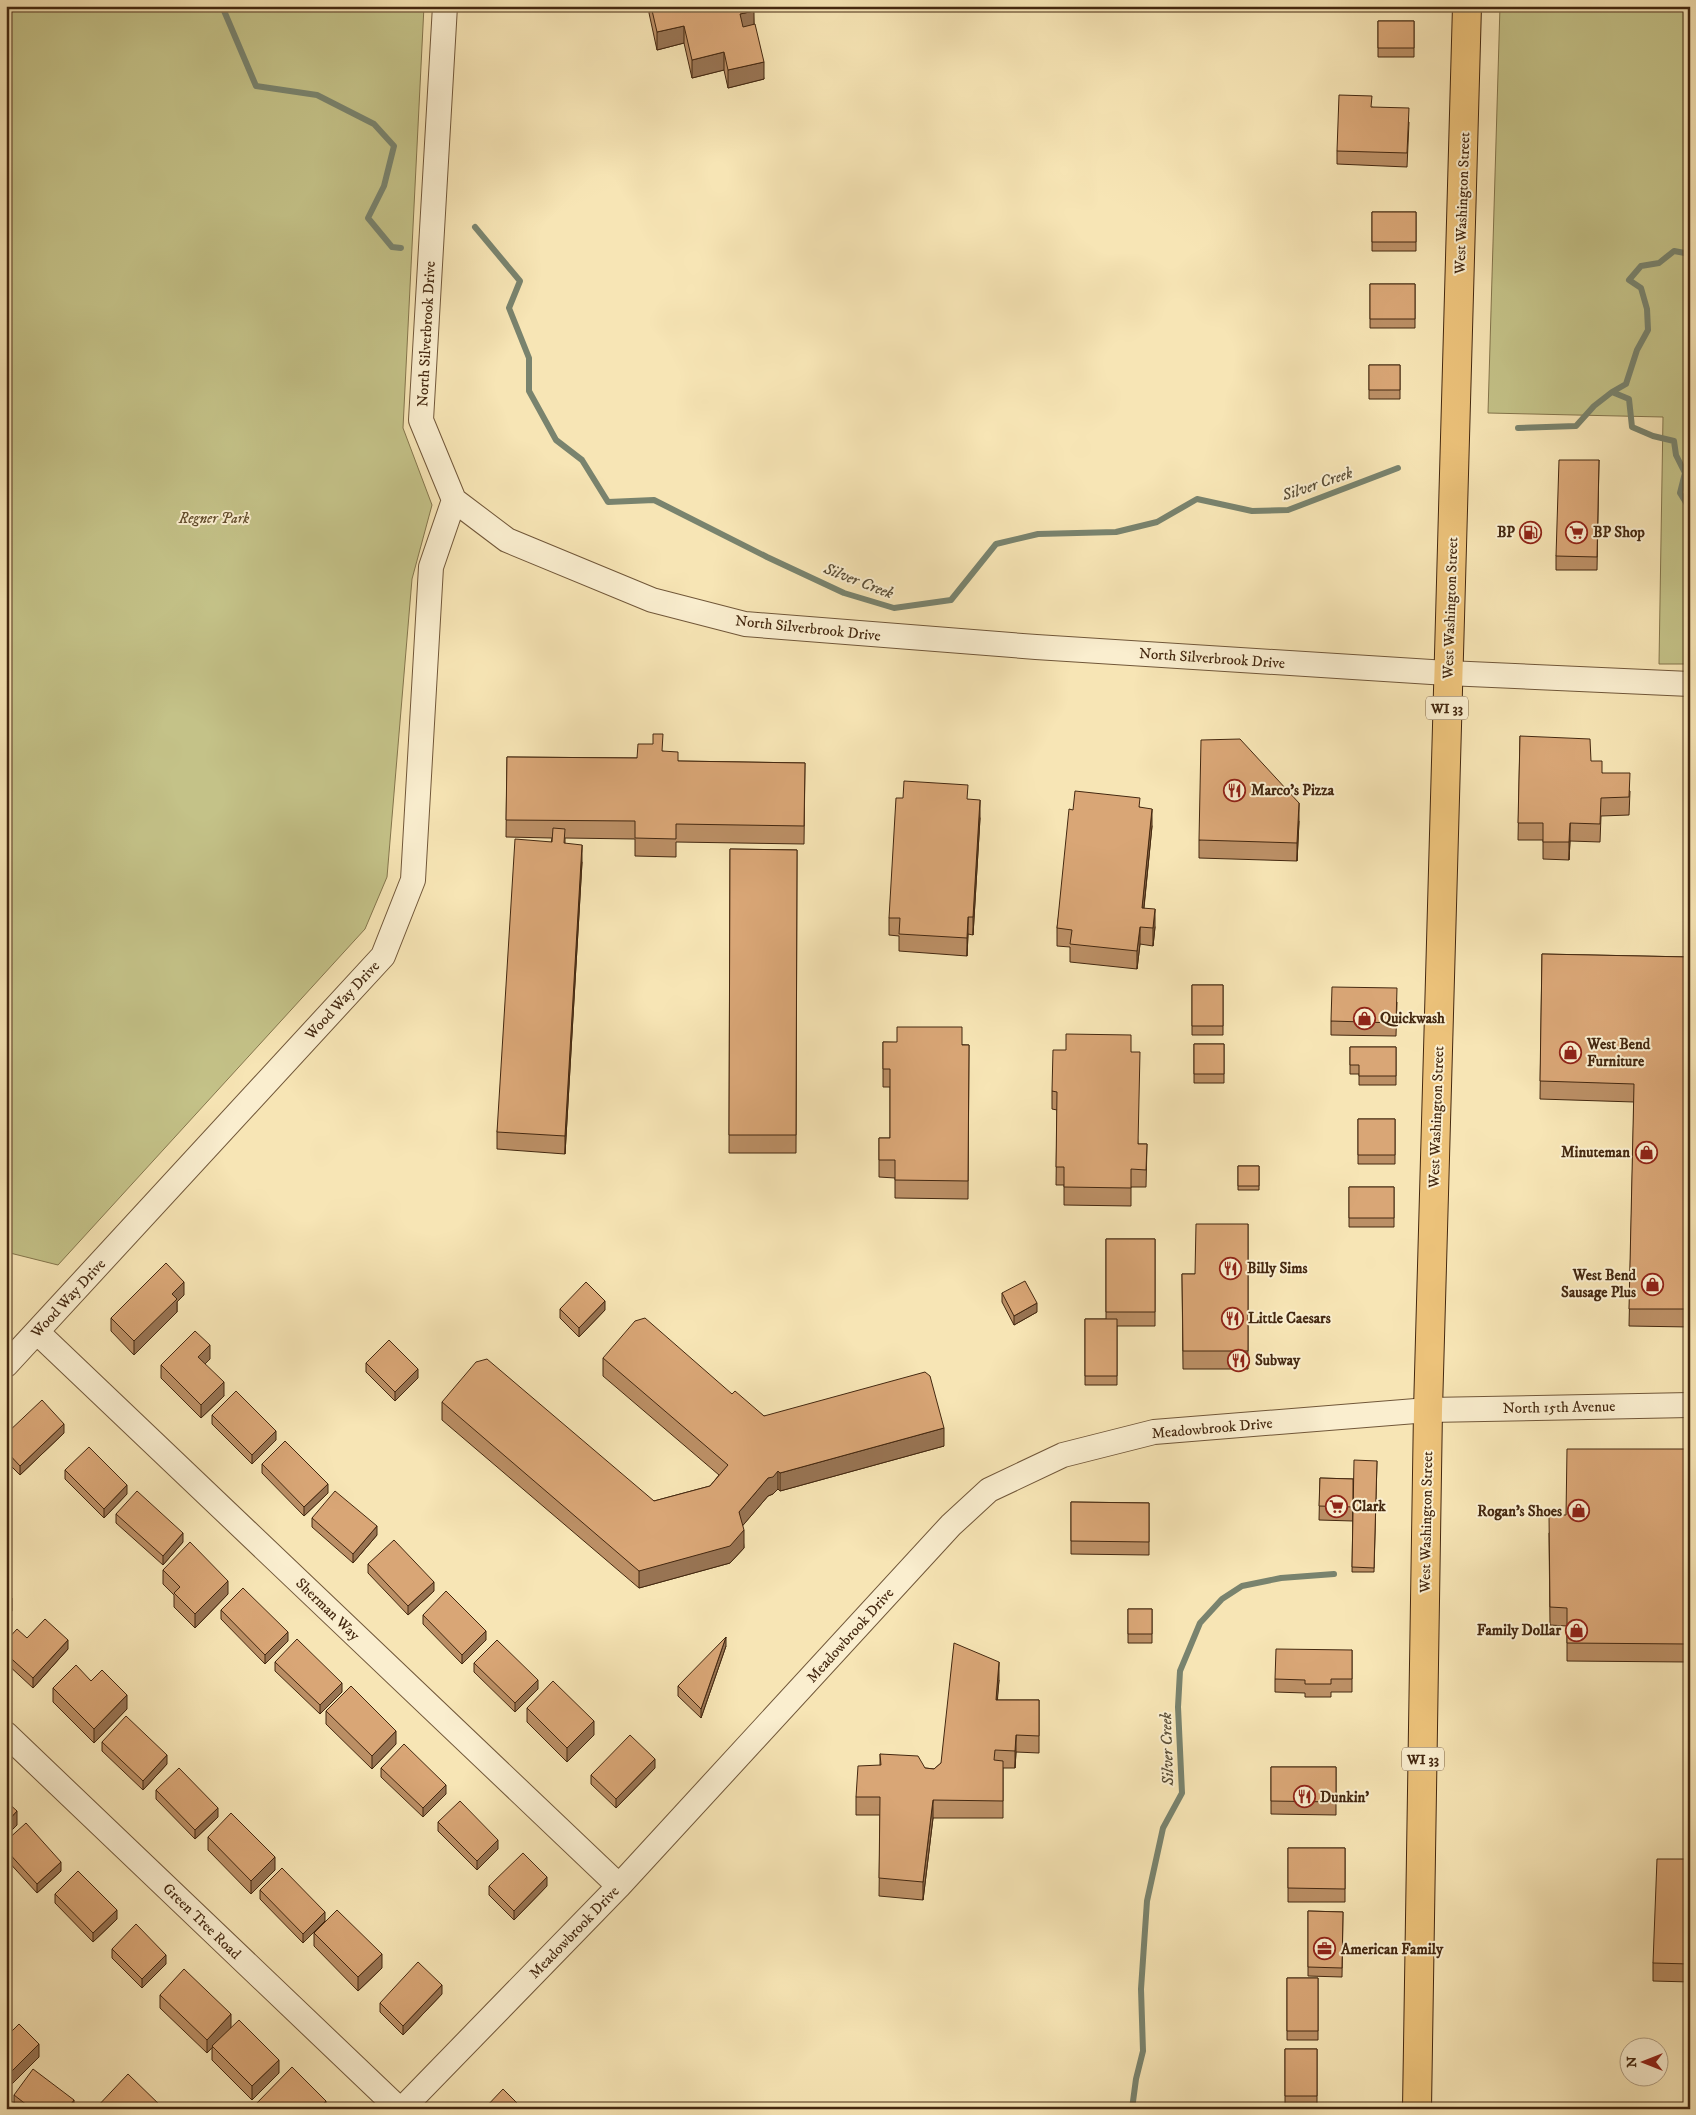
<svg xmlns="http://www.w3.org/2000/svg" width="1696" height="2115" viewBox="0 0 1696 2115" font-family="'IM FELL DW Pica',serif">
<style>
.green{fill:#c4c288;stroke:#84754c}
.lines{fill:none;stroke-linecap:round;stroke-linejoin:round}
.stream{stroke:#79836e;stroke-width:6}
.minor-casing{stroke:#715739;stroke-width:26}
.primary-casing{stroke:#442810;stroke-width:30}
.minor{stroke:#faeecf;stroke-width:24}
.primary{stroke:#ecc27a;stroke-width:28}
.wall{fill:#bb8f65;stroke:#442810}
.shaded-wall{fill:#987453;stroke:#442810}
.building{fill:#d9a676;stroke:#442810}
.labels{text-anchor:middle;stroke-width:4;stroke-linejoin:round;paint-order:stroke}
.shield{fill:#faeecf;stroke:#7b6349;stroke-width:1}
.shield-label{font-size:14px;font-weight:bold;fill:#442810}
.street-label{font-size:15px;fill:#442810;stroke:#faeecf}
.park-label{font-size:15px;font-style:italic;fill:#644e2e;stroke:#faeecf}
.poi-label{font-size:15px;font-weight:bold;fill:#442810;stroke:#faeecf;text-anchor:start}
.water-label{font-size:16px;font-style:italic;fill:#5a4e37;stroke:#faeecf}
</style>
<rect width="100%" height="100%" fill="#f7e5b5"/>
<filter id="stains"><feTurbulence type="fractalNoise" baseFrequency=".004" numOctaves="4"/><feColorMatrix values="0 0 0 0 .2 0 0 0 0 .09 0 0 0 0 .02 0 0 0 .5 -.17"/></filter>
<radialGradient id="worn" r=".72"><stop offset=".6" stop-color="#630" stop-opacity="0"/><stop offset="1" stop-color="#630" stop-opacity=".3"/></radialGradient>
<path class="green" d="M6,6H424L403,428L432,505L412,579L387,877L365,929L58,1265L6,1252Z
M1500,6H1690V664H1659L1663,417L1488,413Z"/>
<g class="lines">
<path class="stream" d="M222,6L256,86L317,95L374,124L394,146L384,186L368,218L392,247L401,248
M475,227L520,281L509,308L529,358V391L556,440L582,460L608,502L654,500L767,557L844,593L894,608L951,600L996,544L1038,534L1116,532L1157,522L1197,499L1252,511L1288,510L1398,468
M1612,392L1626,384L1637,350L1648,330L1647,309L1641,288L1629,280L1641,266L1659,263L1674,251L1690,254
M1518,428L1576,426L1594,406L1612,392L1629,399L1632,427L1653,436L1674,441L1676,455L1685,473L1680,493L1690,509
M1132,2109L1136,2079L1143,2051L1141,1989L1147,1901L1163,1828L1182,1793L1178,1707L1180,1671L1200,1623L1222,1599L1242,1586L1281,1578L1334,1574"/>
<defs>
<path id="minor" d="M445,6L421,420L454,500L507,540L652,600L745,624L1036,647L1447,673L1690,684
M37,1332L619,1886
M6,1365L383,956L413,880L431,567L454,500
M6,1734L399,2109
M402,2109L619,1886L951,1525L989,1490L1063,1455L1154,1432L1428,1410L1690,1405"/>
<path id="primary" d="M1417,2109L1428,1410L1467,6"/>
</defs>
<use href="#minor" class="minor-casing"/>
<use href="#primary" class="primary-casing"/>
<use href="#minor" class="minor"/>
<use href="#primary" class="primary"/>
</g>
<path class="wall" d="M649,6H753L754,24L764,79L728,88L724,70L692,78L684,43L657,50L649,13Z
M1328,6H1398V11H1328Z
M1378,21H1414V57H1378Z
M1372,107L1409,122L1407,167L1337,164V151Z
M1372,212H1416V251H1372Z
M1370,284H1415V328H1370Z
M1369,365H1400V399H1369Z
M1599,460L1597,570H1556V556Z
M1520,736L1591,761L1602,773L1630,791L1629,815L1601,816L1600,842L1570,841L1569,860L1543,859V840H1518Z
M663,751L678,761L805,763L804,844L676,842V857L635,856V839L565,838V843L582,862L565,1154L497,1149V1132L552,838L506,837L507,757L637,758Z
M968,799L980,818L973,935L968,934L967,956L899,951V936L889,935V918Z
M1140,807L1152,826L1144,908L1155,927L1153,946L1140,944L1137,969L1070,962V947L1057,946V928L1073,810Z
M1299,821L1297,861L1199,858V840Z
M730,849L797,850L796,1153H729Z
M1542,954L1690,957V1327L1629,1326L1634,1102L1540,1099Z
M1192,985H1223V1035H1192Z
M1397,1002L1396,1036L1331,1035V1021Z
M883,1042L969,1045L968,1199L895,1198V1178L879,1177V1138H890V1087H883Z
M1194,1044H1224V1083H1194Z
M1350,1047H1396V1085H1359V1074H1350Z
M1131,1052L1138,1144H1147L1146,1187H1131V1206L1064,1205V1185H1056L1057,1110L1052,1109V1091Z
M1358,1119H1395V1164H1358Z
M1238,1166H1259V1190H1238Z
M1349,1187H1394V1227H1349Z
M1248,1224V1369H1183L1182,1274H1195Z
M1106,1239H1155V1326H1117V1385H1085V1319H1106Z
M1002,1293L1037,1312L1014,1325L1002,1302Z
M184,1295L177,1302V1312L134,1355L111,1331V1318Z
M560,1309L605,1310L579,1337L560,1318Z
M603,1358L732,1394L764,1416L944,1446L780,1491L778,1489L773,1494L768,1496L742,1526L744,1548L730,1563L639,1588L442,1420V1402L654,1501L710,1486L719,1475L603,1376Z
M210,1359L205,1364L224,1396L201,1418L161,1378V1365Z
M366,1363L418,1378L395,1401L366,1372Z
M212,1415L276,1440L252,1464L212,1424Z
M64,1433L20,1475L6,1461V1434Z
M1690,1449V1546H1687V1662L1567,1661V1626L1550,1625L1549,1533L1566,1515Z
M1377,1461L1374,1572H1352L1353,1507V1521L1319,1520L1320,1478L1353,1479Z
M262,1464L328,1493L304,1516L262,1473Z
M65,1470L127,1494L104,1518L65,1479Z
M1071,1502L1149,1503V1555L1071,1554Z
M116,1514L183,1542L163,1565L116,1523Z
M312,1518L377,1535L353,1563L312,1527Z
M368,1564L434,1591L408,1615L368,1573Z
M163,1570L228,1594L195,1628L174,1607V1595L163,1584Z
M1128,1609H1152V1643H1128Z
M221,1610L288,1641L265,1664L221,1619Z
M423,1615L486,1640L462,1664L423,1624Z
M27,1638L68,1649L33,1688L6,1663V1641Z
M726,1646L701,1718L678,1696V1686Z
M1352,1650V1692H1331V1697H1305V1693L1275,1692V1679Z
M275,1662L342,1692L320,1714L275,1671Z
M474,1663L538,1689L515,1712L474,1672Z
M999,1680L997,1700H1039V1753L1016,1752L1015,1768H1003V1818H933L923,1900L879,1896L880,1815H856V1797L880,1765V1754L925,1768L934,1769L941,1763Z
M91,1681L127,1709L94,1743L53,1702V1688Z
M527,1708L594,1735L567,1762L527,1722Z
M326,1711L396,1744L372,1769L326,1724Z
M102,1742L167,1764L143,1790L102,1751Z
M1271,1767H1336V1815L1271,1814Z
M381,1768L446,1794L423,1817L381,1777Z
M655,1768L616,1808L591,1784V1775Z
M156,1790L218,1817L195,1839L156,1799Z
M438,1822L498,1849L477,1870L438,1831Z
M208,1837L275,1870L251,1894L208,1850Z
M6,1841L61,1871L37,1893L6,1859Z
M1288,1848H1345V1902H1288Z
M1690,1859V1982L1653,1981V1963Z
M489,1886H547L514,1920L489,1895Z
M260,1890L325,1921L303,1943L260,1899Z
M55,1894L117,1919L93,1942L55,1903Z
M1308,1911L1343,1912L1342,1977L1308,1976Z
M314,1933L382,1968L358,1991L314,1946Z
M112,1949L166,1964L142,1988L112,1958Z
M1287,1978H1318V2040H1287Z
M442,1994L403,2035L380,2012V2003Z
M160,1995L231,2028L279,2073L252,2100L212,2060V2047L207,2053L160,2008Z
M1285,2049H1317V2105H1285Z
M14,2095L74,2109H20L14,2104Z"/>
<path class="shaded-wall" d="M754,11V29L740,32V14Z
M684,26V43L657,50V32Z
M724,52V70L692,78V60Z
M764,62V79L728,88V70Z
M980,800V818L973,935V917Z
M1299,803V821L1297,861V843Z
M1152,809V826L1142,925V908Z
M1570,823V841L1569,860V842Z
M582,845V862L565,1154V1136Z
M1155,909V927L1153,946V928Z
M968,917V934L967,956V938Z
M1140,927V944L1137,969V951Z
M184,1282V1295L177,1302V1312L134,1355V1341L172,1294Z
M605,1301V1310L579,1337V1328Z
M1037,1303V1312L1014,1325V1316Z
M210,1345V1359L198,1371V1357Z
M418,1369V1378L395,1401V1392Z
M224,1382V1396L201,1418V1405Z
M64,1424V1433L20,1475V1466Z
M944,1428V1446L780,1491V1473Z
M276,1431V1440L252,1464V1455Z
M778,1471V1489L773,1494L768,1496L739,1530V1512L768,1478Z
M328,1484V1493L304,1516V1507Z
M127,1485V1494L104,1518V1509Z
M377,1526V1535L353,1563V1554Z
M744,1530V1548L730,1563L639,1588V1571Z
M183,1533V1542L163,1565V1556Z
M228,1581V1594L195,1628V1614Z
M434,1582V1591L408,1615V1606Z
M12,1598V1611L6,1618V1604Z
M486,1631V1640L462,1664V1655Z
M288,1632V1641L265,1664V1655Z
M726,1637V1646L701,1718V1709Z
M68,1640V1649L33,1688V1678Z
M999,1662V1680L996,1718V1700Z
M538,1680V1689L515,1712V1703Z
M342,1683V1692L320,1714V1705Z
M127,1695V1709L94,1743V1729Z
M594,1721V1735L567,1762V1748Z
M396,1731V1744L372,1769V1756Z
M1016,1735V1752L1015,1768V1751Z
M167,1755V1764L143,1790V1781Z
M655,1759V1768L616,1808V1799Z
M446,1785V1794L423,1817V1808Z
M933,1800V1818L923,1900V1882Z
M218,1808V1817L195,1839V1830Z
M17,1811V1825L6,1836V1823Z
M498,1840V1849L477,1870V1861Z
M275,1857V1870L251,1894V1881Z
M61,1862V1871L37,1893V1884Z
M547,1877V1886L514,1920V1911Z
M117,1910V1919L93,1942V1933Z
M325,1912V1921L303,1943V1934Z
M382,1954V1968L358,1991V1977Z
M166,1955V1964L142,1988V1979Z
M442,1985V1994L403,2035V2026Z
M231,2014V2028L207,2053V2040Z
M39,2044V2057L6,2090V2077Z
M279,2060V2073L252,2100V2086Z
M74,2100V2109H67Z
M326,2101V2109H319Z"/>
<path class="building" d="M651,6H753L754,11L740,14L743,27L755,24L764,62L728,70L724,52L692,60L684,26L657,32Z
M1378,21H1414V48H1378Z
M1339,95L1372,96L1371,107L1409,108L1407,153L1337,151Z
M1372,212H1416V242H1372Z
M1370,284H1415V319H1370Z
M1369,365H1400V390H1369Z
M1559,460H1599L1597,557L1556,556Z
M653,734H663L662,751L678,752V761L805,763L804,826L676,824V839L635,838V821L506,820L507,757L637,758L638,744H653Z
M1520,736L1590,739L1591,761H1602V773H1630L1629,797L1601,798L1600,824L1570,823L1569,842H1543V823H1518Z
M1240,739L1299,803L1297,843L1199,840L1201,740Z
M904,781L968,785L967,799L980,800L973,917H968L967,938L899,934L900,918H889L896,798H903Z
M1075,791L1140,798L1139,807L1152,809L1142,908L1155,909L1153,928L1140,927L1137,951L1070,944L1072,930L1057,928L1069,809L1073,810Z
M553,828L565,829L564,843L582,845L565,1136L497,1132L515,839L552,842Z
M730,849L797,850L796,1135H729Z
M1542,954L1690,957V1309H1629L1634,1084L1540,1081Z
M1192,985H1223V1026H1192Z
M1332,987L1397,988L1396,1023L1331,1021Z
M897,1027H962V1045H969L968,1181L895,1180V1160H879V1138H890V1069H883V1042H897Z
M1066,1034L1131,1035V1052H1140L1138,1144H1147L1146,1170L1131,1169V1188L1064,1187V1167H1056L1057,1092L1052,1091L1053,1050H1066Z
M1194,1044H1224V1074H1194Z
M1350,1047H1396V1076H1359V1065H1350Z
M1358,1119H1395V1155H1358Z
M1238,1166H1259V1186H1238Z
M1349,1187H1394V1218H1349Z
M1196,1224H1248V1351H1183L1182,1274H1195Z
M1106,1239H1155V1312H1106Z
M166,1263L184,1282L172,1294L177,1299L134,1341L111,1318Z
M1025,1281L1037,1303L1014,1316L1002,1293Z
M586,1282L605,1301L579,1328L560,1309Z
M645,1318L732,1394L735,1391L764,1416L925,1372L930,1376L944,1428L780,1473L778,1471L773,1477L768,1478L739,1512L744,1530L730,1546L639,1571L442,1402L476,1362L487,1359L654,1501L710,1486L728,1465L603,1358L635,1321Z
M1085,1319H1117V1376H1085Z
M195,1331L210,1345L198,1357L224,1382L201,1405L161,1365Z
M389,1340L418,1369L395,1392L366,1363Z
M236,1391L276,1431L252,1455L212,1415Z
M42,1400L64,1424L20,1466L6,1451V1434Z
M285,1441L328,1484L304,1507L262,1464Z
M89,1447L127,1485L104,1509L65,1470Z
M1567,1449H1690V1528H1687V1644L1567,1643V1608L1550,1607L1549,1515H1566Z
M1354,1460L1377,1461L1374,1568L1352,1567Z
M1320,1478L1353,1479V1507L1319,1506Z
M137,1491L183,1533L163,1556L116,1514Z
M335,1491L377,1526L353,1554L312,1518Z
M1071,1502L1149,1503V1542L1071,1541Z
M394,1540L434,1582L408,1606L368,1564Z
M190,1542L228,1581L195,1614L174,1593L180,1587L163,1570Z
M243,1588L288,1632L265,1655L221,1610Z
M446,1591L486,1631L462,1655L423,1615Z
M6,1592L12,1598L6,1604Z
M1128,1609H1152V1634H1128Z
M45,1619L68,1640L33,1678L6,1654V1641L17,1629L27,1638Z
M726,1637L701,1709L678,1686Z
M297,1639L342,1683L320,1705L275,1662Z
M497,1640L538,1680L515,1703L474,1663Z
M954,1643L999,1662L996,1700H1039V1736L1016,1735L1015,1751L995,1750L994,1760L1003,1761V1801L933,1800L923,1882L879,1878L880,1797H856L858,1766L881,1765L880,1754L918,1756L925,1768L934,1769L941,1763Z
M1276,1649L1352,1650V1679H1331V1684H1305V1680L1275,1679Z
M76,1665L91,1681L102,1670L127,1695L94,1729L53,1688Z
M553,1681L594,1721L567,1748L527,1708Z
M351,1686L396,1731L372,1756L326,1711Z
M126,1716L167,1755L143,1781L102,1742Z
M630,1735L655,1759L616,1799L591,1775Z
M404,1744L446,1785L423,1808L381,1768Z
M1271,1767H1336V1802L1271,1801Z
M179,1768L218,1808L195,1830L156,1790Z
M6,1801L17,1811L6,1823Z
M460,1801L498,1840L477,1861L438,1822Z
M231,1813L275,1857L251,1881L208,1837Z
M26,1823L61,1862L37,1884L6,1850V1841Z
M1288,1848H1345V1889L1288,1888Z
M523,1853L547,1877L514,1911L489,1886Z
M1657,1859H1690V1964L1653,1963Z
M282,1868L325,1912L303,1934L260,1890Z
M78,1871L117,1910L93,1933L55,1894Z
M337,1910L382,1954L358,1977L314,1933Z
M1308,1911L1343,1912L1342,1968L1308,1967Z
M136,1924L166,1955L142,1979L112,1949Z
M418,1962L442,1985L403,2026L380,2003Z
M184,1969L231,2014L207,2040L160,1995Z
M1287,1978H1318V2031H1287Z
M239,2020L279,2060L252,2086L212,2046Z
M19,2024L39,2044L6,2077V2037Z
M1285,2049H1317V2096H1285Z
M292,2067L326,2101L319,2109H260L255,2105Z
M33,2069L74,2100L67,2109H32L14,2095Z
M128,2074L164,2109H95Z
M503,2089L523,2109H484Z"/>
<defs>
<symbol id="fuel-ring" viewBox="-11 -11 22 22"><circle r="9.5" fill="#faeecf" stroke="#8f2418" stroke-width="1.5"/><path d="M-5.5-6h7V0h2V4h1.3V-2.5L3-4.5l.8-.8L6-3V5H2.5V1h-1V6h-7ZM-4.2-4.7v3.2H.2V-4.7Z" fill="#8f2418"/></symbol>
<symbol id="supermarket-ring" viewBox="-11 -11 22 22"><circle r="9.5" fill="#faeecf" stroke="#8f2418" stroke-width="1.5"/><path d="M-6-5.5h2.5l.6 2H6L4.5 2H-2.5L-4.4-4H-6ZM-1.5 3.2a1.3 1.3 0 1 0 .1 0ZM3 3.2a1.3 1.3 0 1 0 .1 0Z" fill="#8f2418"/></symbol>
<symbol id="restaurant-ring" viewBox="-11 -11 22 22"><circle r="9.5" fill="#faeecf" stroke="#8f2418" stroke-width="1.5"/><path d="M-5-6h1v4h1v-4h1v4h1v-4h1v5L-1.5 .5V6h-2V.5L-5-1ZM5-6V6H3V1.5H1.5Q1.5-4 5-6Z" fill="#8f2418"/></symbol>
<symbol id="shop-ring" viewBox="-11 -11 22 22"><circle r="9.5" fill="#faeecf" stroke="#8f2418" stroke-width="1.5"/><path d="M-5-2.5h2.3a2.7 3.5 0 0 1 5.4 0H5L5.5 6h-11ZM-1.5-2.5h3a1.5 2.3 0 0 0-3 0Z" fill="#8f2418"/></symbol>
<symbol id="office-ring" viewBox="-11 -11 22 22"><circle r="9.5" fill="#faeecf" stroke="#8f2418" stroke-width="1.5"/><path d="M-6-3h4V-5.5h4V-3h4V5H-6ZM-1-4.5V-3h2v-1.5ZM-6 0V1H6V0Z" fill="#8f2418"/></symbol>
</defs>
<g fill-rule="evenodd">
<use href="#fuel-ring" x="1518" y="520" width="25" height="25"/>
<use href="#supermarket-ring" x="1564" y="520" width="25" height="25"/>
<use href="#restaurant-ring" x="1222" y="778" width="25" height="25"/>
<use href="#shop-ring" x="1352" y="1006" width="25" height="25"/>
<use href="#shop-ring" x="1558" y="1040" width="25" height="25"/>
<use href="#shop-ring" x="1634" y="1140" width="25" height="25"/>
<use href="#restaurant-ring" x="1218" y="1256" width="25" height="25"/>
<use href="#shop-ring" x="1640" y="1272" width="25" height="25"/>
<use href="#restaurant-ring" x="1220" y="1306" width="25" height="25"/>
<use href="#restaurant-ring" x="1226" y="1348" width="25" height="25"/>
<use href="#supermarket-ring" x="1324" y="1494" width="25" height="25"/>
<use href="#shop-ring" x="1566" y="1498" width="25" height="25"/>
<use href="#shop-ring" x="1564" y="1618" width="25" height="25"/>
<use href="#restaurant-ring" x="1292" y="1784" width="25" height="25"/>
<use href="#office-ring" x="1312" y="1936" width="25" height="25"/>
</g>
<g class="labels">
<g class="shield">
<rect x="1426" y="696.5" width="42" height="23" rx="4"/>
<rect x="1402" y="1747.5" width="42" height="23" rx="4"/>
</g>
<g class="shield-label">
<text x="1447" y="713">WI 33</text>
<text x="1423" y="1764">WI 33</text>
</g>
<g class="street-label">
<text transform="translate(1462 203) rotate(-88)" y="5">West Washington Street</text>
<text transform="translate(426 334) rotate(-87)" y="5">North Silverbrook Drive</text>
<text transform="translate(1450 608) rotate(-88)" y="5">West Washington Street</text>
<text transform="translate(808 628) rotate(6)" y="5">North Silverbrook Drive</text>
<text transform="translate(1212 658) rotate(4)" y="5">North Silverbrook Drive</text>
<text transform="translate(342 1000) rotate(-47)" y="5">Wood Way Drive</text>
<text transform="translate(1436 1117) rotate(-88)" y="5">West Washington Street</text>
<text transform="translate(68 1298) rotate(-47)" y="5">Wood Way Drive</text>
<text transform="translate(1559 1407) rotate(-1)" y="5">North 15th Avenue</text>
<text transform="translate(1212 1428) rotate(-5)" y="5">Meadowbrook Drive</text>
<text transform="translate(1426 1522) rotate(-89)" y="5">West Washington Street</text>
<text transform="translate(328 1609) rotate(44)" y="5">Sherman Way</text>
<text transform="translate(850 1635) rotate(-48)" y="5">Meadowbrook Drive</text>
<text transform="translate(202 1921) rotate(44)" y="5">Green Tree Road</text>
<text transform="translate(574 1932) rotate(-46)" y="5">Meadowbrook Drive</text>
</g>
<g class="park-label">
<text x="214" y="523">Regner Park</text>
</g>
<g class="poi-label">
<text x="1515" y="537" text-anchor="end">BP</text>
<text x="1593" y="537">BP Shop</text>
<text x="1251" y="795">Marco's Pizza</text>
<text x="1380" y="1023">Quickwash</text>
<text x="1587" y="1049">West Bend<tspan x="1587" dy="17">Furniture</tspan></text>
<text x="1630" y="1157" text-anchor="end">Minuteman</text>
<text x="1247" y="1273">Billy Sims</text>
<text x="1636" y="1280" text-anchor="end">West Bend<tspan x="1636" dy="17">Sausage Plus</tspan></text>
<text x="1248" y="1323">Little Caesars</text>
<text x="1255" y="1365">Subway</text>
<text x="1352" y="1511">Clark</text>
<text x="1562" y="1516" text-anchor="end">Rogan's Shoes</text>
<text x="1561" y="1635" text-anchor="end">Family Dollar</text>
<text x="1320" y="1802">Dunkin'</text>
<text x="1341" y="1954">American Family</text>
</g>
<g class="water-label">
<text transform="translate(1317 483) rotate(-19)" y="6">Silver Creek</text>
<text transform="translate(859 580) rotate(21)" y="6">Silver Creek</text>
<text transform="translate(1166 1749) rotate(-92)" y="6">Silver Creek</text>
</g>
</g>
<rect width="1696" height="2115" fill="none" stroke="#f7e5b5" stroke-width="25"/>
<rect x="8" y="8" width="1681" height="2100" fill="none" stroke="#442810" stroke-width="2.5"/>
<rect x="12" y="12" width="1671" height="2090" fill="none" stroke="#442810"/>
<g transform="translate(1644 2062) rotate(270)"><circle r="24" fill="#faeecf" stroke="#b19f83"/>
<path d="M0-4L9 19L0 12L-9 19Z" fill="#8f2418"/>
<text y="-8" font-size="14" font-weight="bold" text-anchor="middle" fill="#442810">N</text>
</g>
<rect width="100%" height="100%" filter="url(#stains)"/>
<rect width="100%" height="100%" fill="url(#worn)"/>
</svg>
